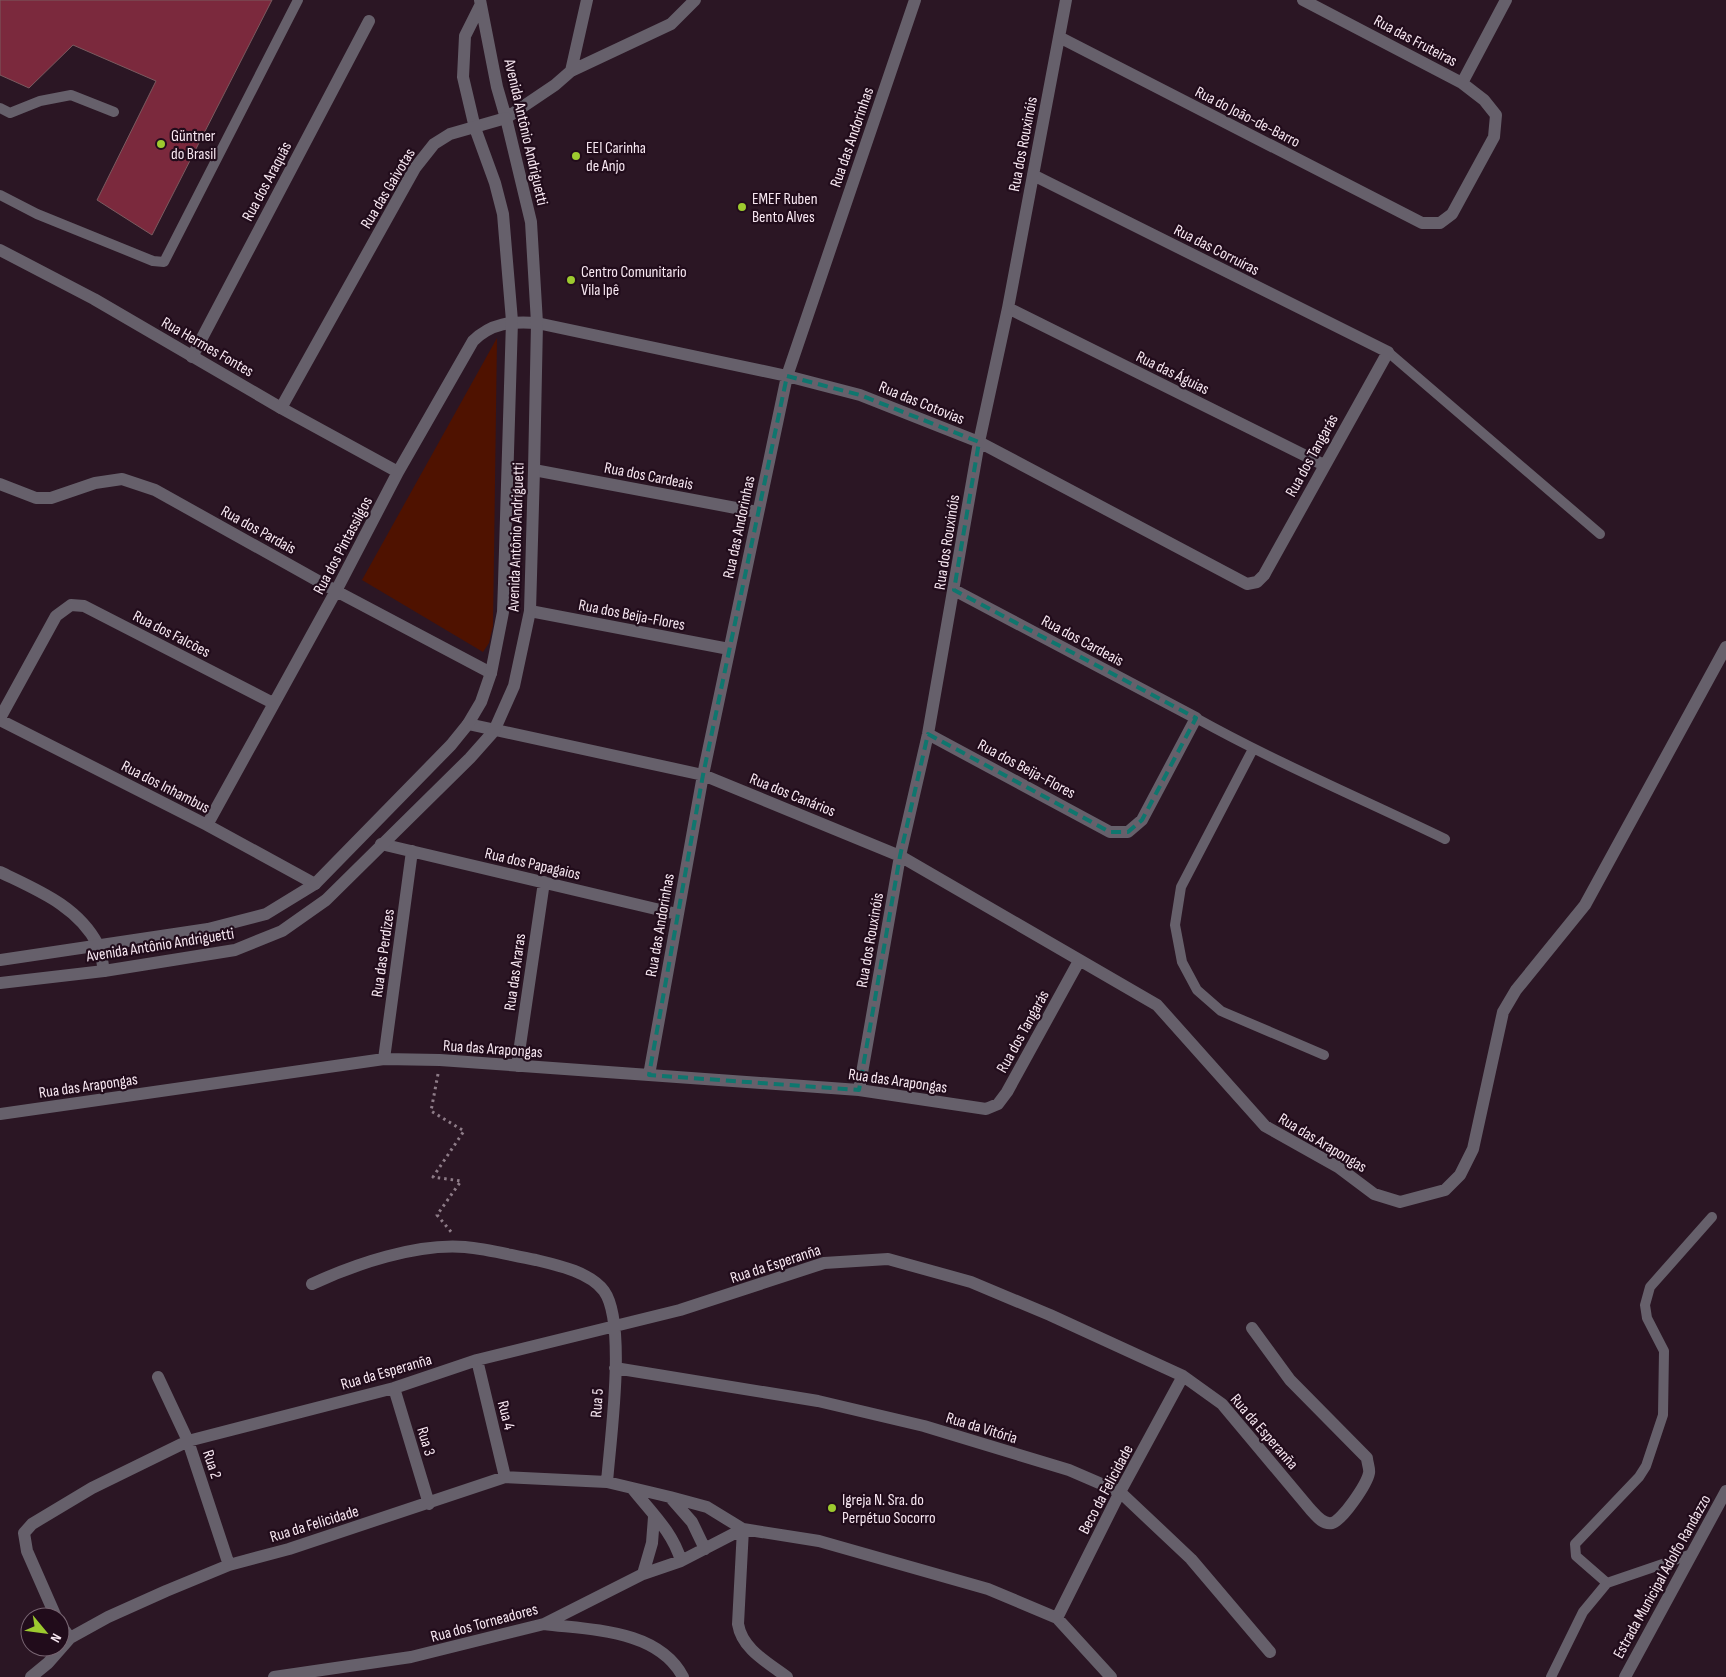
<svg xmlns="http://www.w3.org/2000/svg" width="1726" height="1677" viewBox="0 0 1726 1677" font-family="'Sofia Sans Condensed',sans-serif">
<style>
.green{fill:#4f1200}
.building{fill:#7b293d;stroke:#7a5a5f}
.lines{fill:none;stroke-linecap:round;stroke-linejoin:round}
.path{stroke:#8e7c88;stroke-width:3;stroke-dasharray:2.5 4;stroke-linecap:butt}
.service{stroke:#66606b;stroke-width:10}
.minor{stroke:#66606b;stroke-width:12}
.tertiary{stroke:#66606b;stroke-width:12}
.marked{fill:none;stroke:#0f766e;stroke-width:4;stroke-dasharray:10 6;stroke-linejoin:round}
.poi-dot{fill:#9dca2f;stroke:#210c1b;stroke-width:2}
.labels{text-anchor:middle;stroke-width:4.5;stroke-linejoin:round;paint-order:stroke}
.street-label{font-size:16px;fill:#f7e7f1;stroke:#210c1b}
.poi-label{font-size:16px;fill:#f7e7f1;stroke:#210c1b;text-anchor:start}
</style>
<rect width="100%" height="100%" fill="#2b1624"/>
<path class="green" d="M497,338L493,626L489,643L483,652L362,580Z"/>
<path class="building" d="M0,0H272L152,235L97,200L156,81L73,45L29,88L0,75Z"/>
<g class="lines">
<path class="path" d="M438,1074L431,1111L464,1131L433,1177L461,1181L437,1215L452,1233"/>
<path class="service" d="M0,108L10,113L40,101L71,95L114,112
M0,195L37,214L153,261L164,262L298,0
M1388,352L1600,534
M1196,718C1277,763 1362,799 1445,839
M1253,749L1181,887L1175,925L1182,962L1197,990L1221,1011L1324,1055
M1692,1554L1607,1583L1576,1556L1575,1544L1639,1477L1646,1466L1663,1415L1664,1351L1647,1318L1645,1305L1650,1287L1712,1217
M1551,1677L1583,1612L1607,1583"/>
<path class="minor" d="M480,0L497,87L506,118L555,85L571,71L671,24L695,0
M1059,37L1422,223H1440L1452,214L1494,137L1496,115L1484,100L1462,83L1303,0
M571,71L587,0
M1462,83L1506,0
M475,128L463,77L465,36L480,6
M1008,308L1324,465
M192,357L369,21
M281,408L398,472
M534,470L757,512
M0,484L36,498H51L95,483L122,479L155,490L336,591L491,673
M530,611L729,649
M0,718L56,616L71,605L84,606L273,703
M0,720L207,825L315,884
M468,724L703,775L900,856L1157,1005L1265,1126L1338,1167L1374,1194L1400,1202L1445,1190L1460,1175L1473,1149L1503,1012L1516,990L1585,905L1726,647
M928,734L1110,832H1128L1142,820L1196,718L954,590
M207,825L336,591L398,472L473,341C491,323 512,321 537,323L787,376L860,395L979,442L1247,584L1257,582L1264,575L1388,352L1033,175
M381,844L677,914
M0,872C37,890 78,906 98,945C102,952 102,963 104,971
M384,1059L412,851
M517,1066L544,882
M649,1075L703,775L787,376L915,0
M859,1090L900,856L928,734L979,442L1008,308L1066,0
M0,1114L384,1059L440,1060L859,1090L986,1109L998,1104L1007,1092L1079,961
M312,1284C355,1264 417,1243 465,1247C489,1249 513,1256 536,1260C557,1265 590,1272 604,1291C627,1323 610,1441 607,1482
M477,1360L505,1477
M615,1368L818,1401L924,1426L1069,1470L1120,1492L1191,1559L1270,1652
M158,1377L188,1441L229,1565
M394,1388L429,1504
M632,1488C650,1511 673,1532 681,1561
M670,1497L707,1507L743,1529L819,1541L988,1589L1057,1618L1111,1677
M743,1529L738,1624C742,1649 767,1662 787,1677
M643,1574L652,1543L654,1517
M56,1617L27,1551L24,1533L32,1524L92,1488L188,1441L394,1388L477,1360L680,1310L824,1263L888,1259L971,1282L1050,1315L1183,1376L1222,1404L1310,1509C1315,1514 1322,1525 1332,1523C1342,1521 1367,1484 1369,1473C1370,1469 1367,1462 1367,1458L1290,1380L1252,1328
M1057,1618L1120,1492L1183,1376
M60,1624L70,1638
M544,1624C590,1630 658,1629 683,1677
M31,1677L48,1663L70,1638L108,1617L166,1591L229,1565L289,1549L505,1477L607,1482L670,1497L692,1522L705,1549
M274,1677L411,1657L544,1624L643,1574L681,1561L743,1529"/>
<path class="tertiary" d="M0,250L94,299L281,408L415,168L434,144L450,134L506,118L531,222L537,323L534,470L530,611L514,686L494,731L470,758L326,900L282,931L235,950L104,971L0,983
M0,960L208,929L266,914L315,884L451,745L468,724L481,702L491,673L503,612L504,583L512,321L503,214L495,183L475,128
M1625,1677L1726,1491"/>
</g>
<path class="marked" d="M787,376L860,395L979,442L954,590L1196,718L1142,820L1128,832H1110L928,734L900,856L859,1090L649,1075L703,775Z"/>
<g class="poi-dot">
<circle cx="161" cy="144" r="5"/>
<circle cx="576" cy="156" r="5"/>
<circle cx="742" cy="207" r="5"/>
<circle cx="571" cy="280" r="5"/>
<circle cx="832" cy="1508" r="5"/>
</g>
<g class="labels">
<g class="street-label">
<text transform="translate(1416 40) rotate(28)" y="6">Rua das Fruteiras</text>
<text transform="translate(1248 116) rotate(27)" y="6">Rua do João-de-Barro</text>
<text transform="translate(527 132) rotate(77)" y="6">Avenida Antônio Andriguetti</text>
<text transform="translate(851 137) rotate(-71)" y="6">Rua das Andorinhas</text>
<text transform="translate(1022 144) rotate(-79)" y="6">Rua dos Rouxinóis</text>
<text transform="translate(266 181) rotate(-62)" y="6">Rua dos Araquãs</text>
<text transform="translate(387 188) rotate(-59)" y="6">Rua das Gaivotas</text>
<text transform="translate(1217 249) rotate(27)" y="6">Rua das Corruíras</text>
<text transform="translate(208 346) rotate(30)" y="6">Rua Hermes Fontes</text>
<text transform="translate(1173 372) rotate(26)" y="6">Rua das Águias</text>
<text transform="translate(922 402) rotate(22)" y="6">Rua das Cotovias</text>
<text transform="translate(1311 455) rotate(-61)" y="6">Rua dos Tangarás</text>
<text transform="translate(649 475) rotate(11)" y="6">Rua dos Cardeais</text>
<text transform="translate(738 527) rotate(-78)" y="6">Rua das Andorinhas</text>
<text transform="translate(259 529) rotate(29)" y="6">Rua dos Pardais</text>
<text transform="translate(515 537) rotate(-88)" y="6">Avenida Antônio Andriguetti</text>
<text transform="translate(946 542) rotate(-81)" y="6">Rua dos Rouxinóis</text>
<text transform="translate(342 545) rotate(-62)" y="6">Rua dos Pintassilgos</text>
<text transform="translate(632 614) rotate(11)" y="6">Rua dos Beija-Flores</text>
<text transform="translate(172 633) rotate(27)" y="6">Rua dos Falcões</text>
<text transform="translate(1083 640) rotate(28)" y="6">Rua dos Cardeais</text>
<text transform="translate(1027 768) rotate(28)" y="6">Rua dos Beija-Flores</text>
<text transform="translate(166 786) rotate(27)" y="6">Rua dos Inhambus</text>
<text transform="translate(793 794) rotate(22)" y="6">Rua dos Canários</text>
<text transform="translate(533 863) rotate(13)" y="6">Rua dos Papagaios</text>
<text transform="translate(659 925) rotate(-80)" y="6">Rua das Andorinhas</text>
<text transform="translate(869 940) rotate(-80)" y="6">Rua dos Rouxinóis</text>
<text transform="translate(160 944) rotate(-9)" y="6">Avenida Antônio Andriguetti</text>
<text transform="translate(382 953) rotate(-82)" y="6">Rua das Perdizes</text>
<text transform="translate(514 972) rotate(-82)" y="6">Rua das Araras</text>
<text transform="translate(1022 1031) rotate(-61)" y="6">Rua dos Tangarás</text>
<text transform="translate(493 1048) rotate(4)" y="6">Rua das Arapongas</text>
<text transform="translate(898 1080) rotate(8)" y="6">Rua das Arapongas</text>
<text transform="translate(88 1085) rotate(-8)" y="6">Rua das Arapongas</text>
<text transform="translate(1323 1142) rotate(31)" y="6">Rua das Arapongas</text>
<text transform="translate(775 1263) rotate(-18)" y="6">Rua da Esperanña</text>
<text transform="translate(386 1371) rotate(-16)" y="6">Rua da Esperanña</text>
<text transform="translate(596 1403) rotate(-86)" y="6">Rua 5</text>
<text transform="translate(507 1415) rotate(76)" y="6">Rua 4</text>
<text transform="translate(982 1427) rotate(17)" y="6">Rua da Vitória</text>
<text transform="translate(1265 1431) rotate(49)" y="6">Rua da Esperanña</text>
<text transform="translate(427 1441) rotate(73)" y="6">Rua 3</text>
<text transform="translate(213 1464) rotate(72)" y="6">Rua 2</text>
<text transform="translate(1105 1489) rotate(-62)" y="6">Beco da Felicidade</text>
<text transform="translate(314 1523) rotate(-17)" y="6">Rua da Felicidade</text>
<text transform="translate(1661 1576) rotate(-61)" y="6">Estrada Municipal Adolfo Randazzo</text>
<text transform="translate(484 1622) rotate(-15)" y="6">Rua dos Torneadores</text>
</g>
<g class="poi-label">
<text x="171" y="141">Güntner<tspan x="171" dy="18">do Brasil</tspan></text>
<text x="586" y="153">EEI Carinha<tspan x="586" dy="18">de Anjo</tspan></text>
<text x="752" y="204">EMEF Ruben<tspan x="752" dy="18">Bento Alves</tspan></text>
<text x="581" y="277">Centro Comunitario<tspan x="581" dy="18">Vila Ipê</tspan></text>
<text x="842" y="1505">Igreja N. Sra. do<tspan x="842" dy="18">Perpétuo Socorro</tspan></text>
</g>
</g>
<g transform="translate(45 1632) rotate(119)"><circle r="24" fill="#210c1b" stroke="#776471"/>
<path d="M0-4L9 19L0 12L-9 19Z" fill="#9dca2f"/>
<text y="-8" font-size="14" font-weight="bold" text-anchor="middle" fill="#f7e7f1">N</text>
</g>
</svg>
